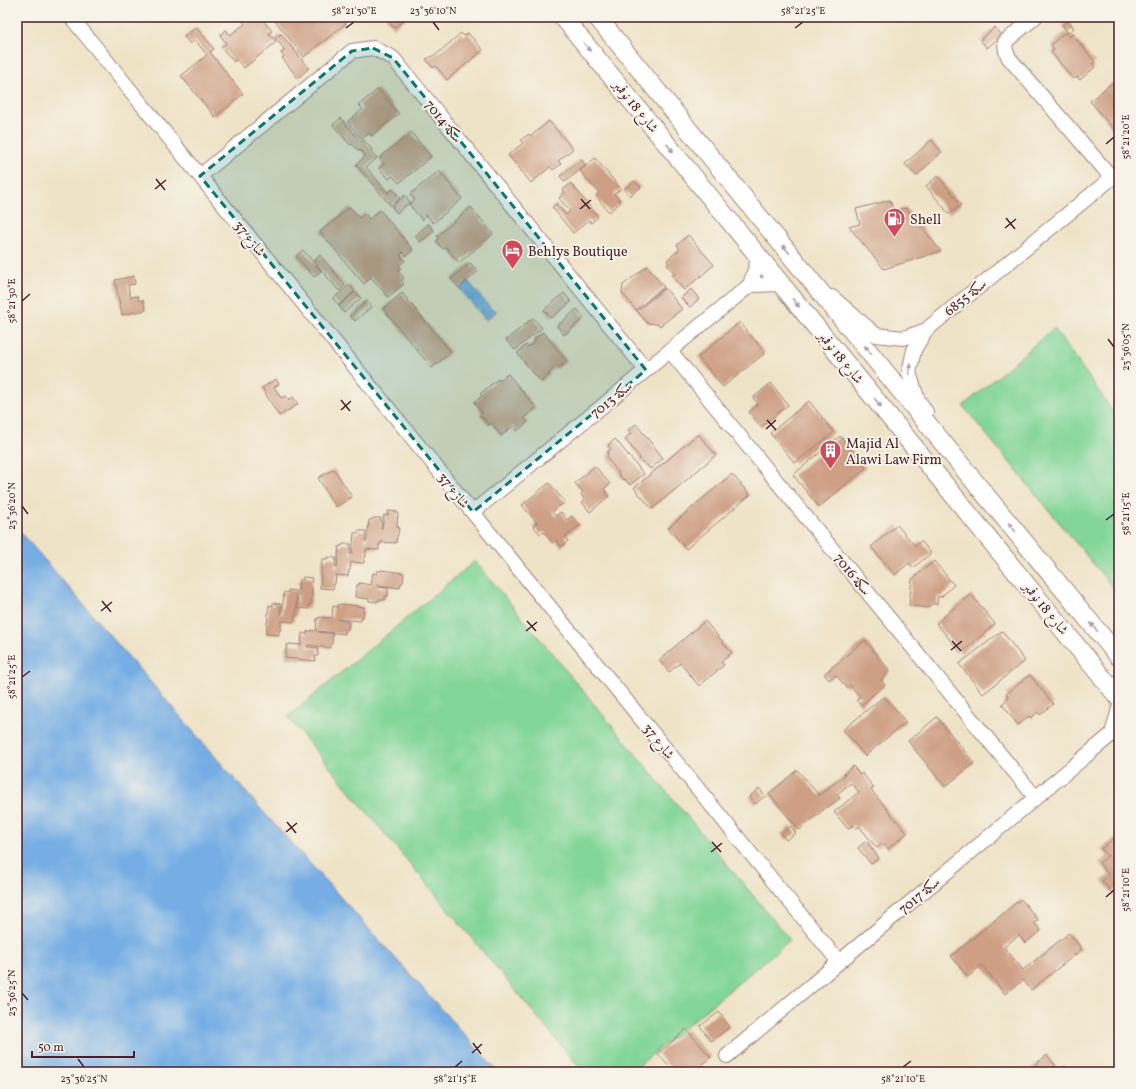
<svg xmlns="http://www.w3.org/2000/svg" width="1136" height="1089" viewBox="0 0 1136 1089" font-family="Vollkorn,Amiri,serif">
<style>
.green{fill:#82d699;stroke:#667a62}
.water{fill:#75ade4;stroke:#606688}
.building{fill:#ce9f84}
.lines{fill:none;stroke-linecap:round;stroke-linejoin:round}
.minor-casing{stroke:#9c8179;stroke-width:16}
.major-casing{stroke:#9c8179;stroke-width:20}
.minor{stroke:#fff;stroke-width:14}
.major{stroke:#fff;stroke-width:18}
.oneway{fill:#ae9aa0}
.marked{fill:#0f766e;fill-opacity:0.2;stroke:#0f766e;stroke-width:3;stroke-dasharray:8 5;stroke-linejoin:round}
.ticks{fill:none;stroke:#4a1f2b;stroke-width:1.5}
.labels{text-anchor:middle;stroke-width:4;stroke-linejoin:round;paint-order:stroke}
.street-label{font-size:14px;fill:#4a1f2b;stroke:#f7f3e8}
.poi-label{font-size:14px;fill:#4a1f2b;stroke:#f7f3e8;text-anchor:start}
.neatline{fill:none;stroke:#4a1f2b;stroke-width:1.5}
.ticks-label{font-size:10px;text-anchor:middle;fill:#4a1f2b}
</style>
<rect width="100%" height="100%" fill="#f7f3e8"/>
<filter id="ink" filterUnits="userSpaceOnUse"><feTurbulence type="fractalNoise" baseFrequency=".025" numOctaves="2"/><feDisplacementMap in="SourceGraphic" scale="8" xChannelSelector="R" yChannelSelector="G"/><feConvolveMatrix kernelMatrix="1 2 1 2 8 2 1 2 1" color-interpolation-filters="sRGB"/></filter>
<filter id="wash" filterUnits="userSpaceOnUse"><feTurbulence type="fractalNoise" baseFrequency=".012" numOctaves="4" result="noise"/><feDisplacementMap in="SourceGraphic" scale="16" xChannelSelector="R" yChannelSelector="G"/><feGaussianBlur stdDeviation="0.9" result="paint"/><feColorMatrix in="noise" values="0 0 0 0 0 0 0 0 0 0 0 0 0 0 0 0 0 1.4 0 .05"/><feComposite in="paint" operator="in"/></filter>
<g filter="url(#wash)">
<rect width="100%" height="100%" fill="#efe3c7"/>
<path class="green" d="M1054,328L1119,420V595L963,406Z
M475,561L790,940L631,1072H583L288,717Z"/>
<path class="water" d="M468,281L491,309L497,311L486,320L460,289Z
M17,528L250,797L498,1072H17Z"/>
<g id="blocks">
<path class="building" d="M243,17H251L254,20L258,17H260L272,31L269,33L276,42L244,68L236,59L234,62L221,47L226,43L220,35L226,30L230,35L245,24L241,19Z
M272,17H341L346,23L304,57Z
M385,17H408L394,28Z
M1068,21L1074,28L1068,33L1062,25Z
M196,27L214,49L210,52L243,94L215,117L181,76L207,55L195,40L190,44L184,37Z
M995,27L1002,35L987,48L980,40Z
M461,33L464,36L468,33L483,50L447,80L436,66L433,68L426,59L437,54Z
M1064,33H1067L1070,37L1072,34L1095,62L1092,64L1095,67L1080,80L1077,77L1073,79L1051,52L1054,50L1052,47V44Z
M281,34L309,68L298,78L282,58L284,57L281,53L285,50L275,38Z
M1112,83L1119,91V134L1118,135L1090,101Z
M378,89L399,114L371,136L369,133L362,139L347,122L363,109L359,105Z
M341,118L361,142L364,140L372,150L371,151L377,158L366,167L388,193L392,189L400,198L391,206L356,165L366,156L360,150L359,151L352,144L350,145L333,125Z
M549,121L573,149L558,161L561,164L553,170L550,167L531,183L508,155L523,143L521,140L529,134L531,136Z
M411,132L431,157L399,183L393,176L389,179L379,168L384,164L379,158Z
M931,140L942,152L916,176L905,164Z
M595,158L621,189L614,194L621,202L609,212L596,196L599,193L580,171Z
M581,159L586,165L565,182L560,176Z
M439,171L462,199L433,223L427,215L422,220L409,204L415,200L410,194Z
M938,176L961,205L949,214L926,186Z
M634,181L641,187L630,196L624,189Z
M571,183L598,217L591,223L589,220L573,233L552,207L556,204L566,215L570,211L559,198L565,192L563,190Z
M405,195L410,202L397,213L392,207Z
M890,200L894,211L906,208L941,251L884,269L849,227L860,224L856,209Z
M350,207L359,218L365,213L369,219L380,210L413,250L406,256L403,252L400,255L405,261L399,265L401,268L398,271L404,278L401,281L404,284L388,297L371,277L364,284L320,232Z
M471,207L493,234L459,263L446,247L443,249L436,241L439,238L437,236Z
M428,224L434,231L420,242L415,236Z
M688,235L714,265L684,290L672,276L675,274L667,265L669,263L667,260L680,249L677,245Z
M303,250L321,271L314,277L296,256Z
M320,255L345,285L339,291L314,261Z
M470,263L478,271L459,288L451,279Z
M647,266L664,287L636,310L622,293L623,285Z
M134,276L135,284L128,285L130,297L138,296L139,301L143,300L146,310L122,315L115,280Z
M349,285L355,291L339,305L333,299Z
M665,288L682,309L660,326L658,324L647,323L637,311Z
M691,289L699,299L690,307L681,298Z
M355,292L361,298L344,313L339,306Z
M402,293L451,352L432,368L383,309Z
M564,293L571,302L551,318L544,310Z
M367,301L371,307L355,321L350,316Z
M577,309L584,318L564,335L557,326Z
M533,318L542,328L515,350L506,340Z
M740,322L765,353L723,387L698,357Z
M543,332L567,361L557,369L555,367L549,373L550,374L541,382L517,353L526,345L528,347L535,341L534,339Z
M508,374L536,408L524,418L528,422L517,431L513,426L501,436L491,423L489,425L480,415L482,413L474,402L482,396L480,394L498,379L500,381Z
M276,379L279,384L274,387L281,398L286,396L289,400L293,397L298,404L279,416L262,388Z
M771,383L788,405L761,427L749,412L758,404L753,398Z
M809,401L834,432L795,463L770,433Z
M636,424L663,458L650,469L644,462L643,463L639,459L640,458L625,439L631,433L629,430Z
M698,434L716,455L652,509L634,488Z
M840,436L866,468L819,507L793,475Z
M615,439L644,474L630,485L624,479L623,480L618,474L619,473L607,458L608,451L611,449L608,445Z
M595,466L610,484L604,489L609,496L590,512L582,502L585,500L581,494L583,492L575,483Z
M334,469L352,497L336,507L318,478Z
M732,474L750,495L686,549L668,528Z
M549,483L565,502L552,512L556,516L561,512L567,520L572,516L580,525L565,537L568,541L561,547L556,540L553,543L544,532L540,534L533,526L537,523L522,505Z
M388,511L398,512L397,527H399L398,535H397L396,543L381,542V544H379V550L366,549V557H364V563L351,562L350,570H349L348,576L336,575L335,584H334L333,589L320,588L322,559H327V557L336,558L335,567L337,568L339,546H342L343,544H351L350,554H352L354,533H358V531H366L365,541H367L369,520H372L373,518H381V528H382L384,515H388Z
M897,525L915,546L921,541L931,553L913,568L909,563L895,575L871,547Z
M934,561L954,585L941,597L938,596L937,604H932L927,608L909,605L912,579Z
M381,570L404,573L403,583H401L400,588L378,585V587L388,588V596H385V600H378L377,602L369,601V599L355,597L357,585H359V583L371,585L373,573L377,574V571H381Z
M303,577L312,578L311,588H312L311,604H309V609L297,608L299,580H303Z
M288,590L296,591V600L297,601L296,617H294V622L281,621V630H279V635L266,634L269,605L273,606V603L281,604L280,614H282L284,592L288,593Z
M971,594L995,624L961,653L936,623Z
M338,604L342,605V604L364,607L363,617H361V621L338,619V620L349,622L348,630L346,629L345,634L318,631V632L333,634L332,644H330V648L308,645L307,647L318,648V656H315V661L285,658L287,645H289V644L301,645L302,633L307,634V631L311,632V630L316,631L317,618L319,619V617L332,618L333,606L338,607Z
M705,621L732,653L721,662L724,665L699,686L680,663L669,672L659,660Z
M1002,631L1025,661L983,694L959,664Z
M865,640L890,671L881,680L885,685L861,705L856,700L860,697L850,685L847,688L836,675L829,680L824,674Z
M1030,675L1053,704L1040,715L1038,712L1031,718L1029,716L1018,725L1002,704L1009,698L1006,694Z
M884,696L906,722L865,756L843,730Z
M937,717L974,763L945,787L908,741Z
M853,766L860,775L862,773L874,788L871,790L907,833L888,849L883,843L877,848L859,826L856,829L853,825L848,829L834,812L859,792L851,783L837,794L840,798L828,807V806L799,830L769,794L797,770L819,795L845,775L844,774Z
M759,788L765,796L755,804L749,797Z
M791,826L796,833L786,840L781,834Z
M1118,835L1119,887L1112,893L1102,881L1109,875L1099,863L1108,856L1101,849Z
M866,841L879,858L871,864L858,848Z
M1021,899L1038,920L1034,923L1041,931L1025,943L1019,935L1004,947L1023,970L1069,933L1082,949L1031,990L1023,980L1005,994L982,965L968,977L951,956Z
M719,1012L730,1027L711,1041L700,1026Z
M686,1029L711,1057L694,1072H674L658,1054Z
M1047,1055L1059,1070L1064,1066L1070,1072H1026Z"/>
</g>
</g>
<g filter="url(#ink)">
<use href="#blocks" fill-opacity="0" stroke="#9c8179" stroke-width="1"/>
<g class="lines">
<defs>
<path id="minor" d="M71,17L457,493L839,962
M1035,17L1005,42L1006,51L1009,58L1112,178
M200,176L352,51L373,48L393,58L646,370
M750,285L781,284
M832,297L876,335L904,338L926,330L1119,172
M670,351L1036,798
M926,412L918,400L909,373L914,350L926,330
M473,512L750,285L759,257
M727,1056L839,962L1112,734L1119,709"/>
<path id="major" d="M563,17L1119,698
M597,17L969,475L1119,657"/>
</defs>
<use href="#minor" class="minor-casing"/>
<use href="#major" class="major-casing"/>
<use href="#minor" class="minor"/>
<use href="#major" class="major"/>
</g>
<defs><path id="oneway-solid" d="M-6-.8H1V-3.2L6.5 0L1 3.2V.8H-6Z"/></defs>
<g class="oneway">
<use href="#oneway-solid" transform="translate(587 47) rotate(51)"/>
<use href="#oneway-solid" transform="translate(670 148) rotate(51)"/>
<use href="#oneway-solid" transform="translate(786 249) rotate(-129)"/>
<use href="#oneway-solid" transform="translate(796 303) rotate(51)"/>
<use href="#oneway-solid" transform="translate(868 350) rotate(-129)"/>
<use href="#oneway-solid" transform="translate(910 369) rotate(-84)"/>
<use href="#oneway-solid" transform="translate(878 403) rotate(51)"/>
<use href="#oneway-solid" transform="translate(1012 527) rotate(-129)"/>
<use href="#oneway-solid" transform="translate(1094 627) rotate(-129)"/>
</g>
</g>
<path class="marked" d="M373,48L393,58L646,370L473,512L200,176L352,51Z"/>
<path class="ticks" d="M433,22L439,30M346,28L354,22M795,28L803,22M1106,144L1114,137M156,179L165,190M155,189L166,180M581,199L590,209M580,209L591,200M1006,218L1015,229M1005,228L1016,219M22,301L30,294M1108,339L1114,347M341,400L350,411M341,410L351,401M767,420L776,430M766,429L776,420M22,506L28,514M1106,520L1114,514M102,601L111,612M101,611L112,602M527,621L536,631M526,631L537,622M952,641L961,651M951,650L962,641M22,677L30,671M287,822L296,833M286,832L297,823M712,842L721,852M711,852L722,843M1106,897L1114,890M22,993L28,1000M473,1043L481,1054M472,1053L482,1044M78,1059L84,1067M455,1067L462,1061M903,1067L911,1061"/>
<defs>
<symbol id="fuel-pin" viewBox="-11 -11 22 30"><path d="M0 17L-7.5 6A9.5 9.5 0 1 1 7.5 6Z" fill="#d1495b" stroke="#f7f3e8"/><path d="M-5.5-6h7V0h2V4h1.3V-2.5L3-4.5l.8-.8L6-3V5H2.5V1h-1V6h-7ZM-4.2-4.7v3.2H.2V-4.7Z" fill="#fff"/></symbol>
<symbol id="hotel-pin" viewBox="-11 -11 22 30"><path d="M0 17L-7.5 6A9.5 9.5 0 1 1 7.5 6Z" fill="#d1495b" stroke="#f7f3e8"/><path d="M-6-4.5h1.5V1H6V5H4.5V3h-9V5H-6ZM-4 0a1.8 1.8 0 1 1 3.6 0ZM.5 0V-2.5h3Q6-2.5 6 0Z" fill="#fff"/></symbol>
<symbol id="building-pin" viewBox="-11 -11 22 30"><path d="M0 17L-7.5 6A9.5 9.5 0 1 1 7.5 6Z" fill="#d1495b" stroke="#f7f3e8"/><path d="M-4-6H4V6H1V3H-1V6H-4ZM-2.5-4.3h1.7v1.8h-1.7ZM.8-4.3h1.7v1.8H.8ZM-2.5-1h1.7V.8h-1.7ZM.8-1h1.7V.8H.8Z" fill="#fff"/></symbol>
</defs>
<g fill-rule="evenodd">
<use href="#fuel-pin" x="882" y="206" width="25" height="34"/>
<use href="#hotel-pin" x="500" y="238" width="25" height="34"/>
<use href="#building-pin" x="818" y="438" width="25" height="34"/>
</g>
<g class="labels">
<g class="street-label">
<text transform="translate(636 106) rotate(51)" y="5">شارع 18 نوفمبر</text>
<text transform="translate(444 121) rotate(51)" y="5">سكة 7014</text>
<text transform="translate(250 238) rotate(51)" y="5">شارع 37</text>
<text transform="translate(965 297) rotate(-39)" y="5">سكة 6855</text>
<text transform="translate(841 357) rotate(51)" y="5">شارع 18 نوفمبر</text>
<text transform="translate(611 399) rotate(-39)" y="5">سكة 7013</text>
<text transform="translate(454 490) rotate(51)" y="5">شارع 37</text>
<text transform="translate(853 574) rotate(51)" y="5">سكة 7016</text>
<text transform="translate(1046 608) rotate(51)" y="5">شارع 18 نوفمبر</text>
<text transform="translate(659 741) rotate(51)" y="5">شارع 37</text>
<text transform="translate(919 895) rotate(-40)" y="5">سكة 7017</text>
</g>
<g class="poi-label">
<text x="910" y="224">Shell</text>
<text x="528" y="256">Behlys Boutique</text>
<text x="846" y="448">Majid Al<tspan x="846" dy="16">Alawi Law Firm</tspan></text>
</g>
</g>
<rect width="1136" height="1089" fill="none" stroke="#f7f3e8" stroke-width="44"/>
<path d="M32 1051v6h102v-6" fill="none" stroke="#4a1f2b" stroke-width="2"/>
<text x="38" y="1051" font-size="12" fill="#4a1f2b" stroke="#f7f3e8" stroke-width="3" paint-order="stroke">50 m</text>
<rect x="22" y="22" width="1092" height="1045" class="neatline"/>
<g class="ticks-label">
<text x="354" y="14">58°21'30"E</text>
<text x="433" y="14">23°36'10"N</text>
<text x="803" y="14">58°21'25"E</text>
<text transform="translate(1125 137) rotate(-90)" y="4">58°21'20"E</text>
<text transform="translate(11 301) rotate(-90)" y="4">58°21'30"E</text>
<text transform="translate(1125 347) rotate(-90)" y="4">23°36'05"N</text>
<text transform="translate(11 506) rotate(-90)" y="4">23°36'20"N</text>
<text transform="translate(1125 514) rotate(-90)" y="4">58°21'15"E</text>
<text transform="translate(11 677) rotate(-90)" y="4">58°21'25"E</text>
<text transform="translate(1125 890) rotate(-90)" y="4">58°21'10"E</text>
<text transform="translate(11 993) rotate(-90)" y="4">23°36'25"N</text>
<text x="84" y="1082">23°36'25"N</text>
<text x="455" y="1082">58°21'15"E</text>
<text x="903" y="1082">58°21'10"E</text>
</g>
</svg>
